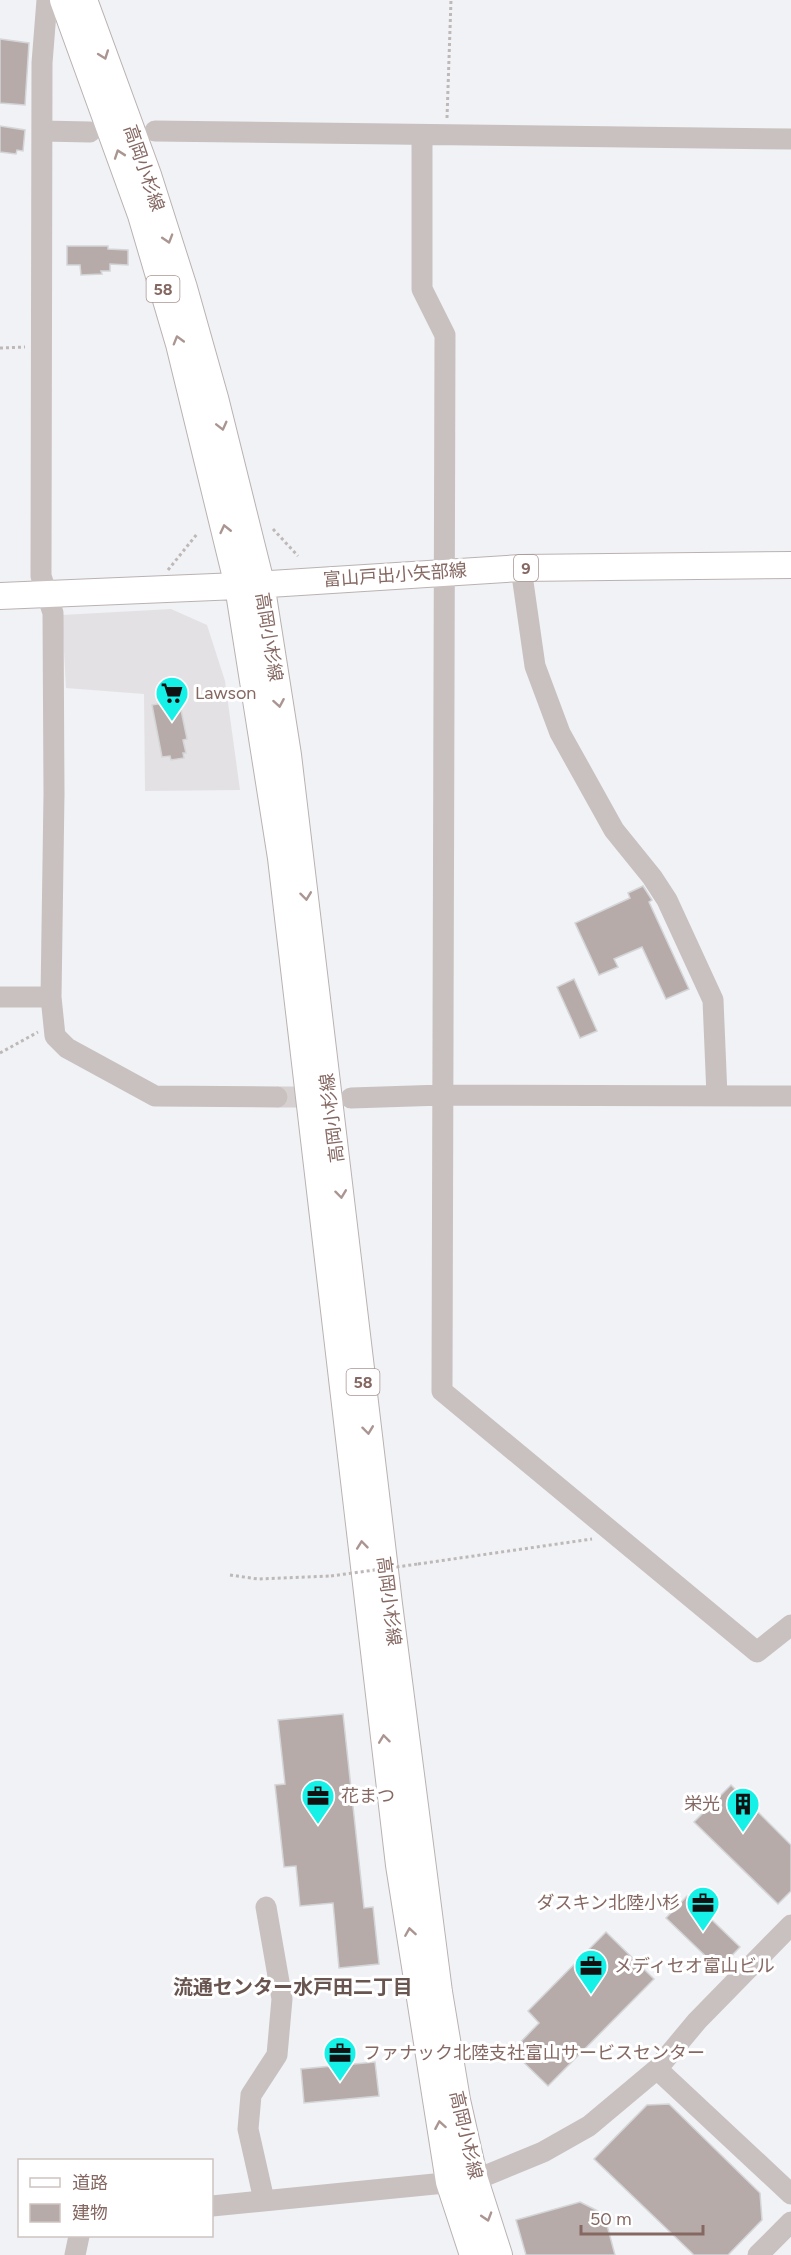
<svg xmlns="http://www.w3.org/2000/svg" width="791" height="2255" viewBox="0 0 791 2255" font-family="Figtree,'Noto Sans JP',sans-serif">
<style>
.built{fill:#e3e1e3}
.building{fill:#b7aba9;stroke:#d4d5d7;stroke-width:1.5}
.lines{fill:none;stroke-linecap:round;stroke-linejoin:round}
.minor-tunnel{stroke:#d6d0d1;stroke-width:21;stroke-dasharray:21 10;stroke-linecap:butt}
.major-casing{stroke:#bab2b0;stroke-width:28}
.path{stroke:#beb8b7;stroke-width:3;stroke-dasharray:3 3;stroke-linecap:butt}
.minor{stroke:#c8c1bf;stroke-width:21}
.major{stroke:#fff;stroke-width:26}
.path-bridge{stroke:#beb8b7;stroke-width:3;stroke-dasharray:3 3;stroke-linecap:butt}
.oneway{stroke:#aa9591}
.labels{text-anchor:middle;stroke-width:6;stroke-linejoin:round;paint-order:stroke}
.shield{fill:#fff;stroke:#aa9591;stroke-width:1.5}
.shield-label{font-size:16px;font-weight:bold;fill:#856862}
.street-label{font-size:18px;fill:#856862;stroke:#fff}
.poi-label{font-size:18px;fill:#856862;stroke:#fff;text-anchor:start}
.neighbourhood-label{font-size:20px;font-weight:bold;fill:#695550;stroke:#fff}
</style>
<rect width="100%" height="100%" fill="#f1f2f6"/>
<path class="built" d="M171,609L207,625L225,681L240,790L145,791L144,694L66,688L62,615Z"/>
<path class="building" d="M0,39L29,43L25,105L0,103Z
M0,126L25,130L23,151L17,150L16,154L0,152Z
M67,246H108V249L128,250V265L110,264V271H101L102,274L81,275L80,265H67Z
M179,700L187,739L183,740L186,753H183L184,758L171,760L170,756L162,757L152,705Z
M643,886L652,900L649,902L689,989L666,999L642,947L614,959L618,967L599,975L575,923L630,898L628,893Z
M574,979L597,1031L580,1038L557,987Z
M343,1714L364,1908L373,1907L379,1964L339,1968L333,1903L300,1906L296,1866L284,1867L275,1785L285,1784L278,1720Z
M731,1785L791,1845V1891L778,1904L694,1822Z
M687,1896L740,1947L719,1969L666,1918Z
M606,1932L654,1979L548,2086L512,2051L539,2023L528,2011Z
M375,2062L379,2096L304,2103L301,2069Z
M669,2104L760,2193L762,2220L728,2255H694L594,2159L647,2105Z
M580,2202L604,2214L615,2255H526L516,2220Z"/>
<g class="lines">
<path class="minor-tunnel" d="M277,1097H323"/>
<defs>
<path id="major" d="M63,0L141,215L179,344L238,586L281,858L399,1865L449,2182L473,2255
M84,0L148,175L184,288L215,398L261,583L288,755L389,1604L439,1992L457,2100L475,2180L499,2255
M0,596L238,586L521,568L791,565"/>
</defs>
<use href="#major" class="major-casing"/>
<path class="path" d="M447,118L451,0
M0,348L25,347
M273,529L298,556
M168,570L197,534
M0,1053L38,1032
M418,1564L592,1539
M230,1575L258,1579L331,1576"/>
<path class="minor" d="M47,0L42,63L41,576L53,613L54,794L51,997L55,1036L67,1048L155,1096L277,1097
M42,131L90,132
M155,131L791,139
M422,136V289L445,335L442,1391L757,1652L791,1625
M521,568L535,666L560,733L614,830L652,877L667,900L713,1000L717,1096
M0,997H51
M351,1098L443,1095L791,1096
M657,2069L791,2194
M264,2200L248,2129L251,2095L277,2055L282,1999L266,1907
M212,2206L475,2180L543,2152L589,2126L657,2069L697,2021L791,1925
M75,2255L79,2236
M758,2255L791,2222"/>
<use href="#major" class="major"/>
<path class="path-bridge" d="M331,1576L418,1564"/>
</g>
<defs><path id="oneway-chevron" d="M-2-3.5L2.5 0L-2 3.5" fill="none" stroke-width="1.6" stroke-linecap="round" stroke-linejoin="round" transform="scale(1.5)"/></defs>
<g class="oneway">
<use href="#oneway-chevron" transform="translate(104 55) rotate(70)"/>
<use href="#oneway-chevron" transform="translate(119 154) rotate(-109)"/>
<use href="#oneway-chevron" transform="translate(168 239) rotate(73)"/>
<use href="#oneway-chevron" transform="translate(178 340) rotate(-106)"/>
<use href="#oneway-chevron" transform="translate(222 426) rotate(76)"/>
<use href="#oneway-chevron" transform="translate(225 529) rotate(-103)"/>
<use href="#oneway-chevron" transform="translate(279 703) rotate(80)"/>
<use href="#oneway-chevron" transform="translate(306 896) rotate(83)"/>
<use href="#oneway-chevron" transform="translate(341 1194) rotate(83)"/>
<use href="#oneway-chevron" transform="translate(368 1430) rotate(83)"/>
<use href="#oneway-chevron" transform="translate(362 1545) rotate(-96)"/>
<use href="#oneway-chevron" transform="translate(384 1739) rotate(-97)"/>
<use href="#oneway-chevron" transform="translate(410 1932) rotate(-99)"/>
<use href="#oneway-chevron" transform="translate(440 2125) rotate(-100)"/>
<use href="#oneway-chevron" transform="translate(487 2217) rotate(73)"/>
</g>
<defs>
<symbol id="supermarket-pin" viewBox="-11 -11 22 30"><path d="M0 17L-7.5 6A9.5 9.5 0 1 1 7.5 6Z" fill="#16f1e8" stroke="#fff"/><path d="M-6-5.5h2.5l.6 2H6L4.5 2H-2.5L-4.4-4H-6ZM-1.5 3.2a1.3 1.3 0 1 0 .1 0ZM3 3.2a1.3 1.3 0 1 0 .1 0Z" fill="#111"/></symbol>
<symbol id="office-pin" viewBox="-11 -11 22 30"><path d="M0 17L-7.5 6A9.5 9.5 0 1 1 7.5 6Z" fill="#16f1e8" stroke="#fff"/><path d="M-6-3h4V-5.5h4V-3h4V5H-6ZM-1-4.5V-3h2v-1.5ZM-6 0V1H6V0Z" fill="#111"/></symbol>
<symbol id="building-pin" viewBox="-11 -11 22 30"><path d="M0 17L-7.5 6A9.5 9.5 0 1 1 7.5 6Z" fill="#16f1e8" stroke="#fff"/><path d="M-4-6H4V6H1V3H-1V6H-4ZM-2.5-4.3h1.7v1.8h-1.7ZM.8-4.3h1.7v1.8H.8ZM-2.5-1h1.7V.8h-1.7ZM.8-1h1.7V.8H.8Z" fill="#111"/></symbol>
</defs>
<g fill-rule="evenodd">
<use href="#supermarket-pin" x="153" y="674" width="38" height="52"/>
<use href="#office-pin" x="299" y="1777" width="38" height="52"/>
<use href="#building-pin" x="724" y="1785" width="38" height="52"/>
<use href="#office-pin" x="684" y="1884" width="38" height="52"/>
<use href="#office-pin" x="572" y="1947" width="38" height="52"/>
<use href="#office-pin" x="321" y="2034" width="38" height="52"/>
</g>
<g class="labels">
<g class="shield">
<rect x="146.5" y="276" width="33" height="26" rx="4.5"/>
<rect x="514" y="555" width="24" height="26" rx="4.5"/>
<rect x="346.5" y="1369" width="33" height="26" rx="4.5"/>
</g>
<g class="shield-label">
<text x="163" y="295">58</text>
<text x="526" y="574">9</text>
<text x="363" y="1388">58</text>
</g>
<g class="street-label">
<text transform="translate(144 168) rotate(71)" y="6">高岡小杉線</text>
<text transform="translate(395 575) rotate(-4)" y="6">富山戸出小矢部線</text>
<text transform="translate(269 637) rotate(81)" y="6">高岡小杉線</text>
<text transform="translate(332 1118) rotate(-97)" y="6">高岡小杉線</text>
<text transform="translate(389 1601) rotate(83)" y="6">高岡小杉線</text>
<text transform="translate(466 2135) rotate(77)" y="6">高岡小杉線</text>
</g>
<g class="poi-label">
<text x="195" y="699">Lawson</text>
<text x="341" y="1802">花まつ</text>
<text x="720" y="1810" text-anchor="end">栄光</text>
<text x="680" y="1909" text-anchor="end">ダスキン北陸小杉</text>
<text x="614" y="1972">メディセオ富山ビル</text>
<text x="363" y="2059">ファナック北陸支社富山サービスセンター</text>
</g>
<g class="neighbourhood-label">
<text x="293" y="1994">流通センター水戸田二丁目</text>
</g>
</g>
<rect x="18" y="2159" width="195" height="78" fill="#ffffff" stroke="#cec3c0" stroke-width="1.5"/>
<rect x="30" y="2178" width="30" height="9" fill="#ffffff" stroke="#cec3c0" stroke-width="1.5"/>
<text x="72" y="2189" font-size="18" fill="#856862">道路</text>
<rect x="30" y="2204" width="30" height="18" fill="#b7aba9" stroke="#cec3c0" stroke-width="1.5"/>
<text x="72" y="2219" font-size="18" fill="#856862">建物</text>
<path d="M581 2225v9h122v-9" fill="none" stroke="#856862" stroke-width="3"/>
<text x="590" y="2225" font-size="18" fill="#856862" stroke="#ffffff" stroke-width="4.5" paint-order="stroke">50 m</text>
</svg>
